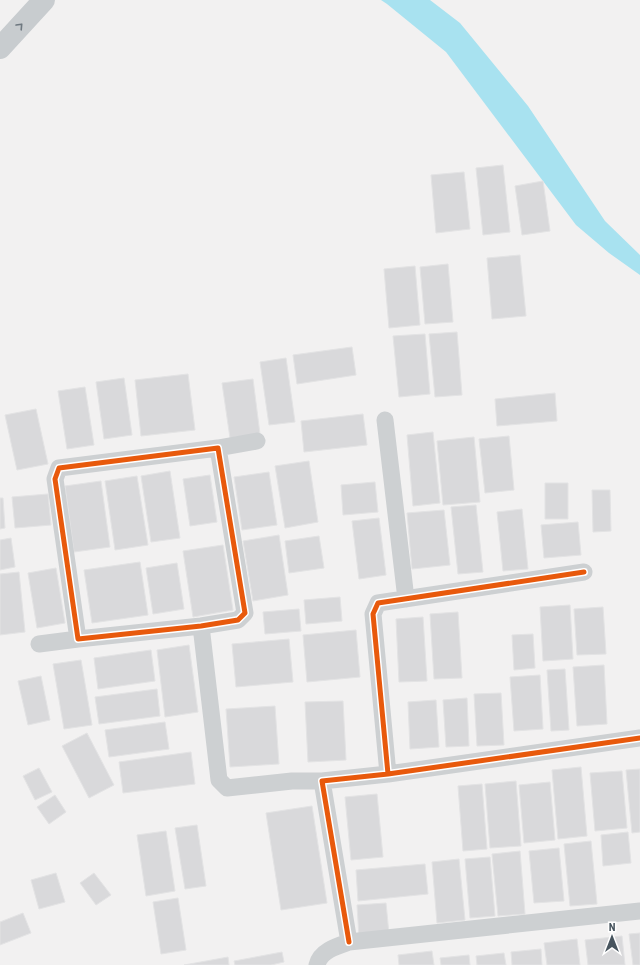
<svg xmlns="http://www.w3.org/2000/svg" width="640" height="965" viewBox="0 0 640 965" font-family="'Roboto Condensed',sans-serif">
<style>
.water{fill:#a8e2f0}
.building{fill:#d9d9db;stroke:#e3e3e4}
.lines{fill:none;stroke-linecap:round;stroke-linejoin:round}
.minor{stroke:#cdd0d2;stroke-width:17}
.major{stroke:#c8cccf;stroke-width:22}
.cycleway-casing{stroke:#fff;stroke-width:8}
.cycleway{stroke:#e8590c;stroke-width:5}
.oneway{stroke:#6e7880}
</style>
<rect width="100%" height="100%" fill="#f2f1f1"/>
<path class="water" d="M381,0H430L460,23L528,106L605,221L640,255V275L609,253L576,225L446,52L387,4Z"/>
<path class="building" d="M503,165L510,232L483,235L476,168Z
M464,172L470,229L436,233L431,175Z
M543,181L550,231L522,235L515,186Z
M520,255L526,316L492,319L487,258Z
M448,264L453,322L425,324L420,267Z
M415,266L420,325L389,328L384,269Z
M457,332L462,395L435,397L429,334Z
M425,334L430,394L399,397L393,336Z
M352,347L356,375L297,384L293,355Z
M286,358L295,422L269,425L260,362Z
M188,374L195,430L141,436L135,380Z
M124,378L132,435L104,439L96,382Z
M253,379L260,434L230,438L222,383Z
M85,387L94,445L67,449L58,391Z
M555,393L557,421L497,426L495,399Z
M36,409L48,464L17,470L5,415Z
M363,414L367,445L304,452L301,421Z
M433,432L440,503L413,506L407,435Z
M509,436L514,490L485,493L479,439Z
M474,437L480,502L443,505L437,441Z
M309,461L318,522L285,528L275,466Z
M170,471L180,538L151,542L141,476Z
M269,472L277,525L242,530L234,477Z
M210,475L217,522L190,526L183,479Z
M137,476L148,545L115,550L105,481Z
M101,481L110,547L74,552L65,486Z
M375,482L378,512L343,515L341,485Z
M545,483H568V519H545Z
M592,490H610L611,531L593,532Z
M48,494L51,525L15,528L12,497Z
M0,498H3L5,528L0,529Z
M476,505L483,572L458,574L451,507Z
M522,509L528,569L503,571L497,512Z
M444,510L450,565L412,569L407,513Z
M379,518L386,575L359,579L352,521Z
M578,522L581,555L544,558L541,525Z
M279,535L288,595L253,601L243,541Z
M319,536L324,568L289,573L285,541Z
M11,538L15,567L0,570V540Z
M223,545L233,610L193,617L183,551Z
M140,562L148,615L92,623L84,570Z
M177,563L184,609L153,614L146,568Z
M56,568L65,623L37,628L28,573Z
M19,572L25,632L0,635V574Z
M340,597L342,621L306,624L304,600Z
M570,605L573,659L543,661L540,607Z
M603,607L606,654L577,655L574,609Z
M299,609L301,631L265,634L263,612Z
M458,612L462,678L434,679L430,614Z
M423,617L427,681L399,682L396,619Z
M356,630L360,677L307,682L303,635Z
M533,634L535,668L514,670L512,635Z
M289,639L293,682L236,687L232,644Z
M189,645L198,712L165,717L157,650Z
M151,650L155,681L98,689L94,658Z
M81,660L92,725L64,729L53,664Z
M604,665L607,724L577,726L573,667Z
M565,669L569,730L551,731L547,670Z
M540,675L543,729L514,731L510,677Z
M41,676L50,720L28,725L18,681Z
M157,689L160,716L99,724L95,697Z
M501,693L504,745L477,746L474,694Z
M467,698L469,746L446,747L443,700Z
M436,700L439,747L410,749L408,702Z
M343,701L346,760L308,762L305,702Z
M275,706L279,764L230,767L226,709Z
M165,722L169,749L109,757L105,730Z
M87,733L114,785L89,798L62,746Z
M191,752L195,784L123,793L119,762Z
M581,767L587,836L558,839L552,770Z
M39,768L52,792L35,800L23,776Z
M640,769V832L632,833L626,770Z
M622,771L627,828L595,831L590,773Z
M516,781L521,846L490,848L485,784Z
M550,782L555,840L524,843L519,785Z
M482,784L487,849L463,851L458,786Z
M377,794L383,857L351,860L345,797Z
M55,795L66,812L49,824L37,807Z
M312,806L327,903L281,910L266,813Z
M197,825L206,886L185,889L175,828Z
M166,831L175,891L146,896L137,835Z
M628,832L631,863L603,866L601,835Z
M591,841L597,904L570,906L564,844Z
M559,848L564,901L534,903L529,851Z
M520,851L525,914L498,916L492,854Z
M490,857L495,916L470,918L465,859Z
M459,859L465,920L437,923L432,862Z
M425,864L428,894L358,901L356,870Z
M56,873L65,902L39,909L31,880Z
M94,873L111,895L96,905L80,883Z
M178,898L186,950L161,954L153,902Z
M386,903L389,934L359,937L357,905Z
M23,913L31,933L0,945V922Z
M640,933V965H633L629,934Z
M622,936L625,965H588L585,940Z
M577,939L580,965H547L544,943Z
M541,949L542,965H512L511,952Z
M432,951L434,965H399L398,955Z
M282,952L284,962L271,965H235L234,961Z
M504,953L506,965H477L476,956Z
M469,955L470,965H441L440,958Z
M228,957L229,965H184Z"/>
<g class="lines">
<path class="minor" d="M385,420L406,599
M218,448L245,613L238,620L201,626L78,639L55,479L59,468Z
M218,448L257,441
M201,626L219,780L227,788L292,781H322
M39,644L78,639
M388,774L373,614L378,603L584,572
M349,942L322,781L388,774L640,738
M317,965C320,951 337,946 349,942L640,911"/>
<path class="major" d="M0,48L44,0"/>
<defs>
<path id="cycleway" d="M218,448L245,613L238,620L201,626L78,639L55,479L59,468Z
M388,774L373,614L378,603L584,572
M349,942L322,781L388,774L640,738"/>
</defs>
<use href="#cycleway" class="cycleway-casing"/>
<use href="#cycleway" class="cycleway"/>
</g>
<defs><path id="oneway-chevron" d="M-2-3.5L2.5 0L-2 3.5" fill="none" stroke-width="1.6" stroke-linecap="round" stroke-linejoin="round"/></defs>
<use class="oneway" href="#oneway-chevron" transform="translate(20 26) rotate(-47)"/>
<g transform="translate(612 937)" stroke="#ffffff" stroke-width="3" paint-order="stroke">
<path d="M0-3L7 15L0 10L-7 15Z" fill="#47545e"/>
<text y="-6" font-size="11" font-weight="bold" text-anchor="middle" fill="#47545e">N</text>
</g>
</svg>
